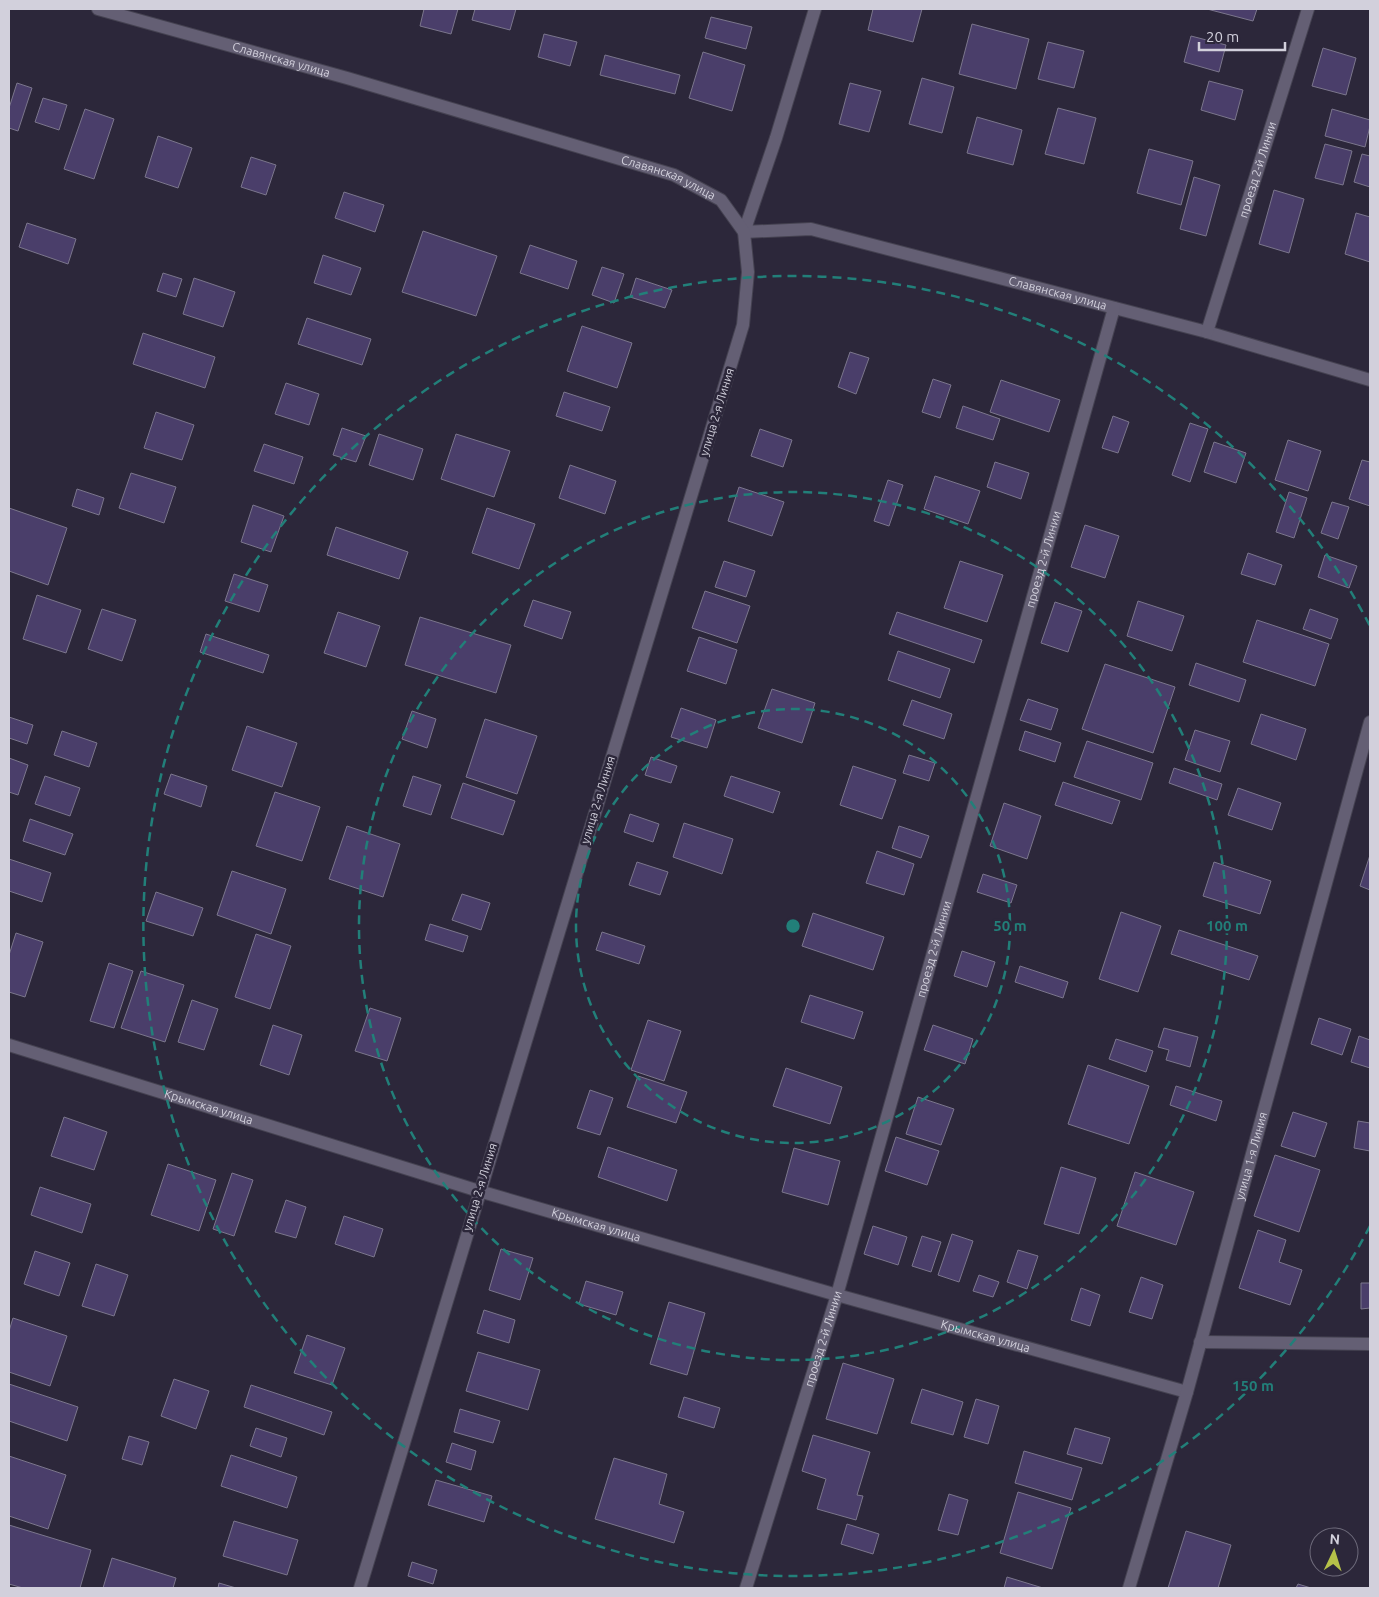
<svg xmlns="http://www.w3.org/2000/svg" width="1379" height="1597" viewBox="0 0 1379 1597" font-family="Ubuntu,sans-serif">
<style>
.building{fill:#4a3e6a;stroke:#7b768c}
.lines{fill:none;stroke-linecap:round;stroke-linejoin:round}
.minor-casing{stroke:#454251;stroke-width:14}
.tertiary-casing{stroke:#454251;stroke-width:14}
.minor{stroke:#645f74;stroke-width:12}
.tertiary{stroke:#645f74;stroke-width:12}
.ring{fill:none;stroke:#227f79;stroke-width:2.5;stroke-dasharray:9 6}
.labels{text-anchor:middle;stroke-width:5;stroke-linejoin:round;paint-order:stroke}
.street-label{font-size:12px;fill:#d2d0dc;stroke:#2c273a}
.centre{fill:#227f79;stroke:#2c273a;stroke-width:2.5}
.ring-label{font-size:15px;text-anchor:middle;font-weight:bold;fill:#227f79;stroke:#2c273a;stroke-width:5;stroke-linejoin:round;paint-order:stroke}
</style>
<rect width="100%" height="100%" fill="#2c273a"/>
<path class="building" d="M424,9H458L451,34L420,26Z
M475,9H516L510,30L472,20Z
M873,9H922L913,42L868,30Z
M1207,9H1257L1253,21Z
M711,17L752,27L746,49L705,38Z
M972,24L1029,39L1016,89L959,74Z
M544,34L577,42L570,66L538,57Z
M1191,36L1226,45L1219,72L1184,62Z
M1048,42L1084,51L1074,88L1038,79Z
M1323,48L1356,58L1346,95L1312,86Z
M703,52L745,65L732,111L689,98Z
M605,55L680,75L675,94L600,75Z
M922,78L954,87L942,133L909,124Z
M1209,81L1243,90L1235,120L1201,110Z
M17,83L32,88L18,131L9,128V108Z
M850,83L881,91L869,132L839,124Z
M43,98L67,105L59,130L35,122Z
M1058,108L1096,118L1084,164L1045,154Z
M85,109L114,119L94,179L64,169Z
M1332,109L1370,120V126L1365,147L1325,136Z
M977,117L1022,130L1013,165L967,153Z
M158,136L192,148L178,188L145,177Z
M1325,144L1352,151L1343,185L1315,178Z
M1149,149L1193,161L1181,205L1137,193Z
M1362,154L1370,156V187L1354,182Z
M251,157L276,165L266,195L241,187Z
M1194,177L1220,185L1206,236L1180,229Z
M1274,190L1304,199L1289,253L1259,244Z
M344,192L384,205L375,232L335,218Z
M1356,213L1370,217V262L1345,254Z
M27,223L76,239L68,264L19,247Z
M423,231L497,256L476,316L402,292Z
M530,245L577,261L568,289L520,273Z
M323,255L361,268L351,295L314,283Z
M602,267L624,274L614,303L592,295Z
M163,273L182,279L176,297L157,291Z
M194,278L235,292L223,327L183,314Z
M636,278L672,290L665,308L630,297Z
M307,318L371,339L362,365L298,344Z
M582,326L632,343L617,388L567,371Z
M143,333L215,357L205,388L133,364Z
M850,352L869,358L856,394L838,387Z
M933,379L951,385L940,418L922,412Z
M1001,380L1060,400L1049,432L990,412Z
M286,383L319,394L309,425L275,414Z
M564,392L610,407L602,431L556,416Z
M963,406L1000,419L993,440L956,428Z
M156,412L194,425L182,460L144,448Z
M1113,416L1129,422L1118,453L1102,448Z
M1190,423L1208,429L1190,482L1172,475Z
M342,428L366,436L356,462L333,455Z
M760,429L792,440L783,467L751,456Z
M379,434L423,449L413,480L369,465Z
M456,434L510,451L494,497L441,479Z
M1288,440L1321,451L1308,491L1275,480Z
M1214,442L1246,453L1236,483L1204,472Z
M264,444L303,457L294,484L254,471Z
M1362,460L1370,462V506L1349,499Z
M995,462L1029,473L1021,499L987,487Z
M570,465L616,481L605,514L559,498Z
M131,473L176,487L164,523L119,508Z
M935,476L980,491L968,524L924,509Z
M888,480L903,485L889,526L874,521Z
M739,487L784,502L772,536L728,521Z
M77,489L104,498L99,515L72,506Z
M1289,492L1307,498L1294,538L1276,532Z
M1332,502L1349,507L1338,539L1321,533Z
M253,505L284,516L271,552L241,542Z
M9,508L67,528L48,585L9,571Z
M487,508L535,524L519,569L472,553Z
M1085,525L1119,536L1105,578L1071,567Z
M336,527L408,552L399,579L327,555Z
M1248,553L1282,565L1275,585L1241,574Z
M1325,555L1357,566L1349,588L1318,577Z
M724,561L755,571L746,597L715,587Z
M960,561L1003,575L987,622L944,608Z
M234,574L268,585L259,612L225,601Z
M705,591L750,606L737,643L692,628Z
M37,595L81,610L66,653L23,639Z
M533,600L571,612L562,639L524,626Z
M1138,601L1184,616L1172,651L1127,636Z
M1055,602L1082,611L1068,652L1041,643Z
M102,609L136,620L122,661L88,649Z
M1310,609L1338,619L1331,639L1303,629Z
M338,612L380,626L366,667L324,653Z
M897,612L982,640L974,663L889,634Z
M420,617L511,645L496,693L405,665Z
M1257,620L1329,644L1315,686L1243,662Z
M206,634L269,655L263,673L200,652Z
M699,637L737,650L726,684L687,671Z
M898,651L950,669L940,698L888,680Z
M1196,663L1246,680L1239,702L1189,685Z
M1105,664L1175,687L1153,753L1082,729Z
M772,689L815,703L802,743L758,728Z
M1028,699L1058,709L1051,730L1020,720Z
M912,700L952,714L944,739L903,725Z
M681,708L716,720L707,748L671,737Z
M412,711L436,719L427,748L402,739Z
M1261,714L1306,729L1296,760L1251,744Z
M9,717L33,725L27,744L9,738Z
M485,719L537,736L517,794L466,777Z
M247,726L297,743L282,787L232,770Z
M1195,730L1230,741L1220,772L1185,760Z
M62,731L97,743L89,767L54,755Z
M1025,731L1061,743L1055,762L1019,750Z
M1087,741L1153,763L1141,800L1074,777Z
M909,755L935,763L929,781L903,773Z
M651,757L677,766L671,783L645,775Z
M9,758L28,765L18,795L9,792Z
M853,766L896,780L882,819L840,805Z
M1174,768L1222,784L1217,800L1169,783Z
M171,774L207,786L201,807L164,794Z
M45,776L80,788L70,816L35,804Z
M413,776L441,785L431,815L403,806Z
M731,776L780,792L773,813L724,796Z
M1063,782L1120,801L1112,824L1055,805Z
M463,783L515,801L503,835L451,818Z
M1238,788L1281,803L1272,830L1228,815Z
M275,792L320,807L302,861L256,846Z
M1004,803L1041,816L1027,859L990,846Z
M630,814L659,824L653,842L624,832Z
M30,819L73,834L65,855L23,841Z
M684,823L733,839L722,874L673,857Z
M347,826L400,844L383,897L329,879Z
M899,826L929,836L921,858L892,848Z
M877,851L914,864L904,895L866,883Z
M1370,855V890L1360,886Z
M9,859L51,873L42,902L9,891Z
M637,862L668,872L660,895L629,885Z
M1214,862L1271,881L1260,914L1203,896Z
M232,871L286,889L271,934L217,915Z
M983,874L1017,885L1011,903L977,892Z
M156,892L203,908L193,936L146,921Z
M462,894L490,903L481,930L452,920Z
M1121,912L1161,926L1138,992L1099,979Z
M813,913L884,937L873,970L802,946Z
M430,924L468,936L463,952L425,940Z
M1179,930L1258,956L1249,980L1171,954Z
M602,932L645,946L639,964L596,950Z
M16,933L43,942L25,997L9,992V955Z
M256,934L291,946L270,1009L235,997Z
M962,951L995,962L987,987L954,976Z
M109,963L133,971L114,1028L90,1021Z
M1020,966L1068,982L1063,998L1015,982Z
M141,971L184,985L165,1042L121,1028Z
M810,995L863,1012L854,1039L801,1022Z
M192,1000L218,1009L204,1050L178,1042Z
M370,1008L401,1018L387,1061L355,1051Z
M1319,1018L1351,1029L1342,1055L1311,1044Z
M648,1020L681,1031L664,1081L631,1070Z
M273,1025L302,1035L289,1075L260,1065Z
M933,1025L973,1039L965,1064L924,1050Z
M1164,1028L1198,1037L1190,1067L1166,1060L1169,1050L1158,1047Z
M1359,1036L1370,1040V1068L1351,1062Z
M1116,1039L1153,1051L1146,1072L1109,1059Z
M1088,1065L1149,1086L1129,1144L1068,1124Z
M786,1068L842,1087L830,1124L773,1106Z
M638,1076L687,1092L676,1123L627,1107Z
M1176,1086L1222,1101L1216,1121L1170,1105Z
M590,1090L613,1098L600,1135L577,1128Z
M918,1097L954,1109L941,1145L906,1134Z
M1293,1112L1327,1123L1315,1157L1281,1146Z
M64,1117L107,1132L94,1170L51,1156Z
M1358,1121L1370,1123V1151L1354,1148Z
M896,1137L939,1151L927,1185L885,1171Z
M608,1147L677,1170L667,1201L598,1177Z
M794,1148L840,1161L828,1205L782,1192Z
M1275,1155L1320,1170L1299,1232L1254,1216Z
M168,1164L216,1180L199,1231L151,1215Z
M1061,1167L1096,1178L1079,1234L1044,1224Z
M1135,1172L1194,1192L1176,1245L1117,1226Z
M232,1173L253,1180L234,1236L213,1229Z
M40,1187L91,1204L82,1233L31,1215Z
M286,1200L306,1207L296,1238L275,1232Z
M344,1216L383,1229L374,1257L335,1244Z
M873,1226L907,1237L898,1265L864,1254Z
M1258,1230L1286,1240L1279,1262L1302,1270L1290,1305L1239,1288Z
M952,1234L973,1241L959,1282L938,1275Z
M922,1236L941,1242L931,1272L912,1266Z
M501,1249L533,1258L520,1300L489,1290Z
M1018,1250L1038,1256L1027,1289L1007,1282Z
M35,1251L70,1263L59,1296L24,1284Z
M96,1264L128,1275L114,1316L82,1306Z
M979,1275L999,1282L993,1297L973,1291Z
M1141,1277L1163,1285L1152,1319L1129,1312Z
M586,1281L623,1292L616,1315L579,1304Z
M1361,1283H1370V1308L1361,1309Z
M1081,1288L1100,1295L1090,1326L1071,1320Z
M669,1302L705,1313L687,1375L650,1364Z
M484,1310L515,1320L509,1343L477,1333Z
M13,1318L67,1336L50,1386L9,1372V1331Z
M307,1335L345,1348L332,1385L294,1373Z
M478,1352L540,1370L528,1410L466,1391Z
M843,1363L894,1379L877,1434L826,1419Z
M174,1379L209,1391L196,1429L161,1416Z
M9,1384L78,1407L67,1441L9,1421Z
M251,1385L332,1412L324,1435L244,1407Z
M922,1389L963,1402L953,1435L911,1423Z
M684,1397L720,1408L714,1428L678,1417Z
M976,1399L999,1406L988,1444L964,1437Z
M460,1409L500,1421L493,1443L454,1432Z
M256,1428L287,1438L281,1457L250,1446Z
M1075,1428L1110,1438L1102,1464L1067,1454Z
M813,1435L870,1452L857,1495L863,1496L856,1520L817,1509L826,1479L802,1471Z
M129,1436L149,1442L142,1465L122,1459Z
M452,1443L476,1451L471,1470L446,1462Z
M1024,1451L1082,1468L1072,1500L1015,1483Z
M231,1455L297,1477L287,1508L221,1486Z
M9,1456L66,1475L48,1529L9,1516Z
M614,1458L667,1474L659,1504L684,1512L674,1543L595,1519Z
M436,1480L492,1496L484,1522L428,1505Z
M1018,1492L1071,1508L1052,1569L1000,1553Z
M949,1494L968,1500L958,1535L938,1530Z
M234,1521L298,1540L287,1575L223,1556Z
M847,1524L879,1534L873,1554L841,1544Z
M9,1525L91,1550L80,1588H23L9,1584Z
M1186,1531L1231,1545L1218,1588H1168Z
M112,1558L176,1578L173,1588H103Z
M412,1562L437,1570L433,1584L408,1576Z
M1007,1577L1043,1588H1004Z
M219,1583L236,1588H218Z
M1298,1584L1311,1588H1296Z"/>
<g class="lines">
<defs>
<g id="minor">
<path id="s1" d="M815,9L776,138L744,232L811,229L1207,332L1370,380"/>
<path id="s2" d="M1207,332L1308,9"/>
<path id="s3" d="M9,1045L479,1191L837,1295L1187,1392"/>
<path d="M1200,1342L1370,1344"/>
<path id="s4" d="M746,1588L837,1295L1114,308"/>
<path id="s5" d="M1129,1588L1187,1392L1370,722"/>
</g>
<g id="tertiary">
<path id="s6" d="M98,9L347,78L674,175L721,200L744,232L748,272L743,325L360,1588"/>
</g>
</defs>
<use href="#minor" class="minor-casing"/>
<use href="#tertiary" class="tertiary-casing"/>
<use href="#minor" class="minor"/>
<use href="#tertiary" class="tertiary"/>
</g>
<g class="ring">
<circle cx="793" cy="926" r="217"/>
<circle cx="793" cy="926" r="434"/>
<path d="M1370 1226A650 650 0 1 1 1370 626"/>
</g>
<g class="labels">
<g class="street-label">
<text dy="4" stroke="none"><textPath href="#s6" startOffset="190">Славянская улица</textPath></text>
<text dy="4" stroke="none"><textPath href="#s2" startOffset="170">проезд 2-й Линии</textPath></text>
<text dy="4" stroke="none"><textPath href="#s6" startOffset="595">Славянская улица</textPath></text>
<text dy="4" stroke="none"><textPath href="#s1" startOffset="556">Славянская улица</textPath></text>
<text transform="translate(717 412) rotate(-73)" y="4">улица 2-я Линия</text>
<text dy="4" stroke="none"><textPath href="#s4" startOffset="1071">проезд 2-й Линии</textPath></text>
<text transform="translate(598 800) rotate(-73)" y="4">улица 2-я Линия</text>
<text dy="4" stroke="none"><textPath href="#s4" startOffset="666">проезд 2-й Линии</textPath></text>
<text dy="4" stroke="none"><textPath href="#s3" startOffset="209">Крымская улица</textPath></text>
<text dy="4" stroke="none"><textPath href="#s5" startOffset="449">улица 1-я Линия</textPath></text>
<text transform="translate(480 1187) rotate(-73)" y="4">улица 2-я Линия</text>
<text dy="4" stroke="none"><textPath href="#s3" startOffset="614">Крымская улица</textPath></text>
<text dy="4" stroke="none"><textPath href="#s3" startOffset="1019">Крымская улица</textPath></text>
<text dy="4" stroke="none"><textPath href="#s4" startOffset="261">проезд 2-й Линии</textPath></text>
</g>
</g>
<circle cx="793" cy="926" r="8" class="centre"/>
<g class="ring-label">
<text x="1010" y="931">50 m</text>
<text x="1227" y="931">100 m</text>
<text x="1253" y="1391">150 m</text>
</g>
<rect width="1379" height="1597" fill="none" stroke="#d2d0dc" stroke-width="20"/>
<g transform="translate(1334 1552) rotate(4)"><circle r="24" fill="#2c273a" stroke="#6e6b7b"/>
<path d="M0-4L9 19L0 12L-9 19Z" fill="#b6c149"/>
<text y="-8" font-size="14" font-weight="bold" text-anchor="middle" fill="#d2d0dc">N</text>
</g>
<path d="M1199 42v8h86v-8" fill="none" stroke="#d2d0dc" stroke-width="2.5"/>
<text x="1206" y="42" font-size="15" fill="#d2d0dc" stroke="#2c273a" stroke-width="4" paint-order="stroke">20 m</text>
</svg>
